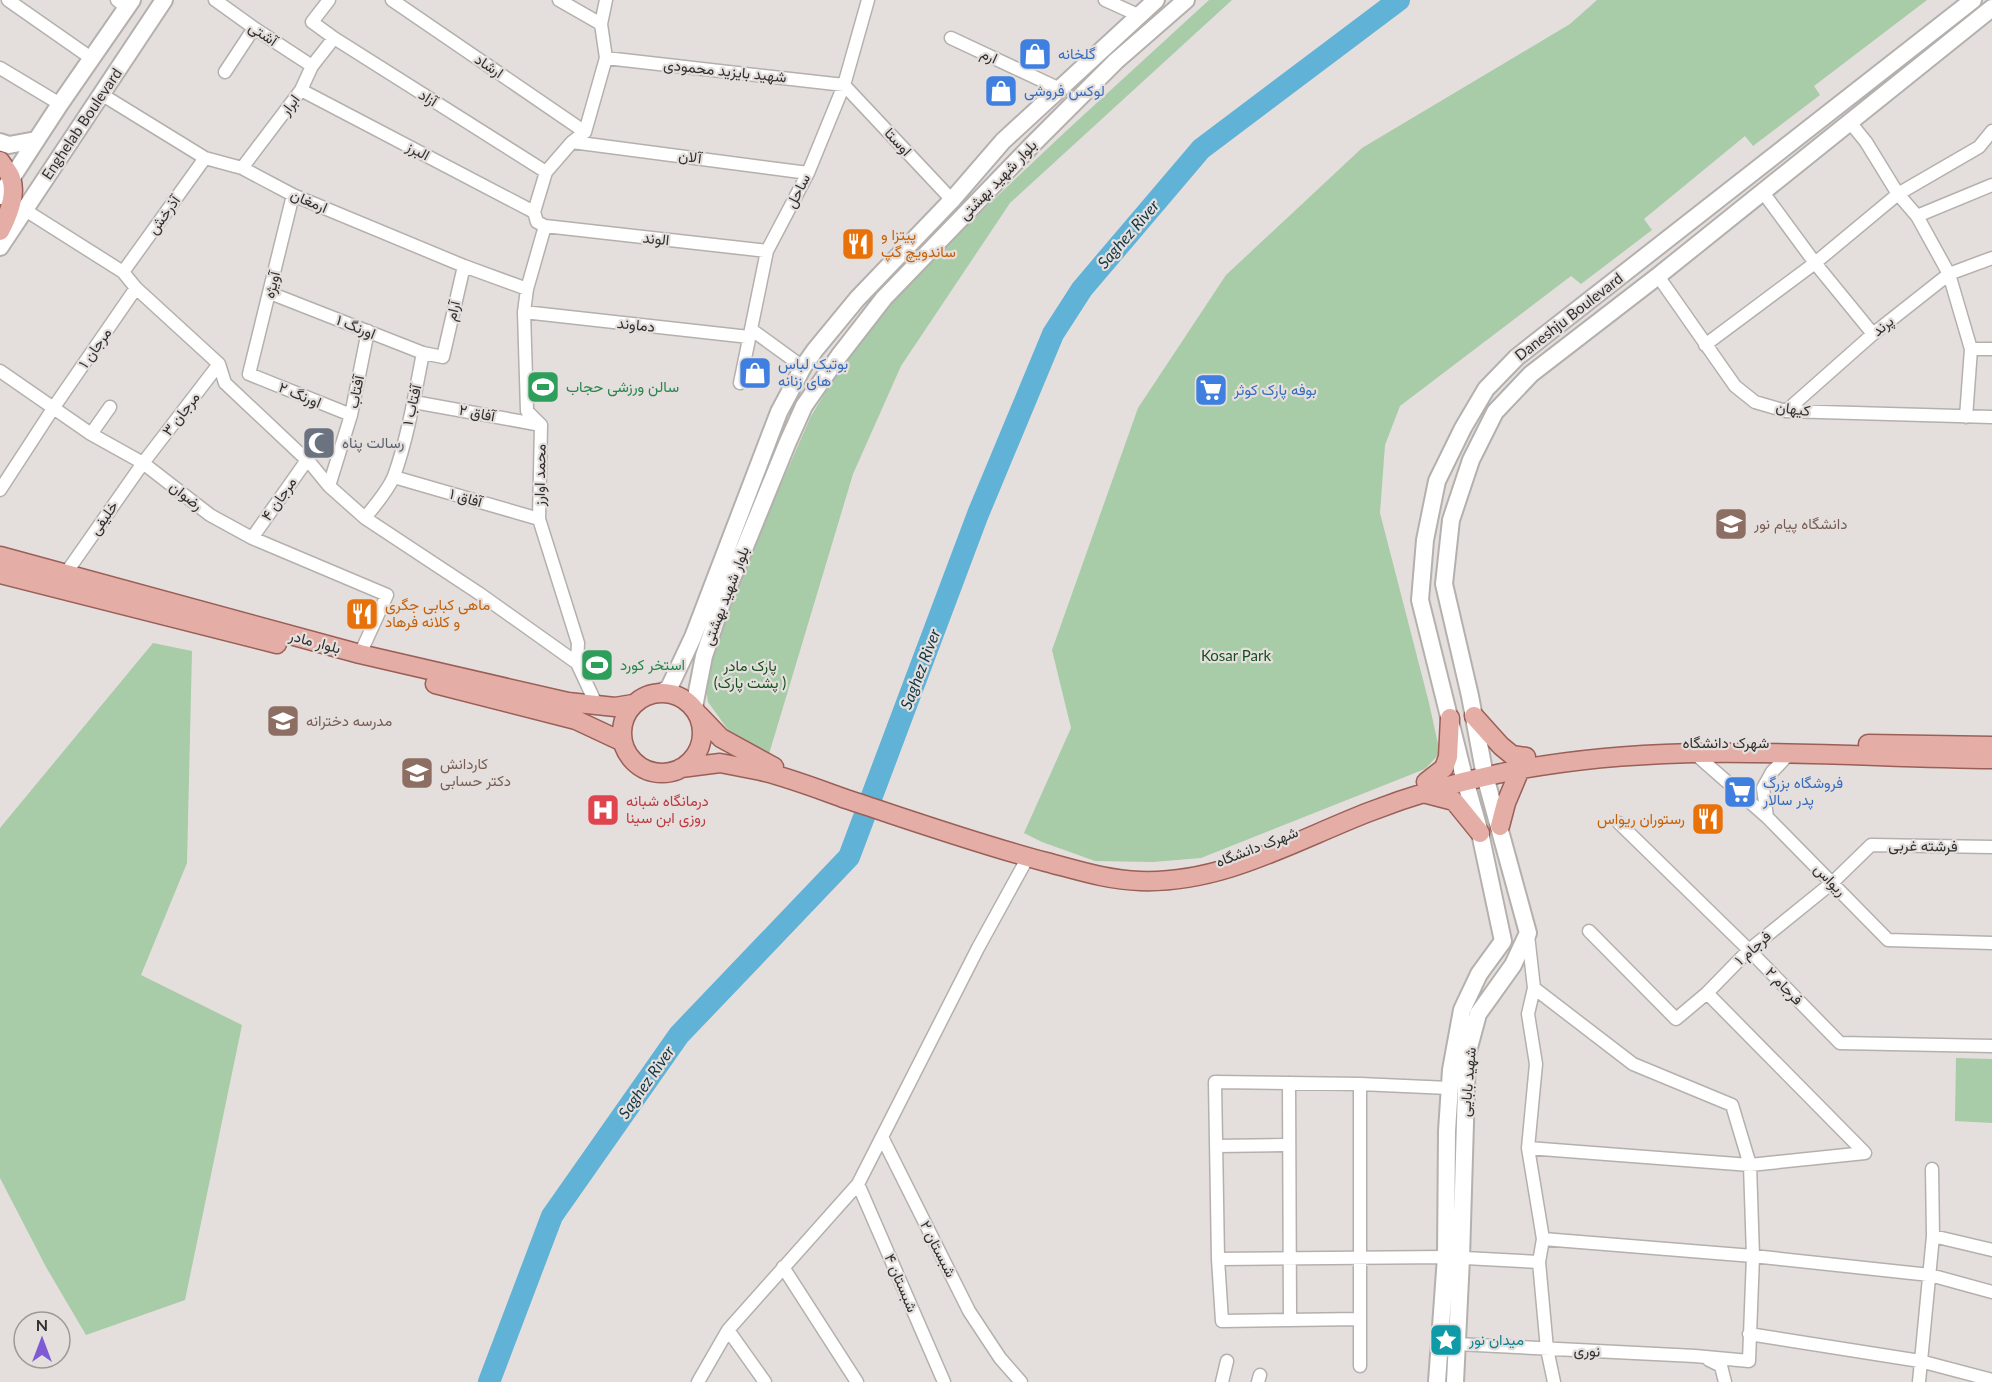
<svg xmlns="http://www.w3.org/2000/svg" width="1992" height="1382" viewBox="0 0 1992 1382" font-family="Lato,Vazirmatn,sans-serif">
<style>
.green{fill:#a8cba8}
.lines{fill:none;stroke-linecap:round;stroke-linejoin:round}
.river{stroke:#60b2d6;stroke-width:22}
.street-casing{stroke:#b4b0ad;stroke-width:15}
.secondary-casing{stroke:#b4b0ad;stroke-width:20}
.primary-casing{stroke:#9a5f57;stroke-width:21}
.street{stroke:#fff;stroke-width:12}
.secondary{stroke:#fff;stroke-width:16}
.primary{stroke:#e4aea7;stroke-width:18}
.labels{text-anchor:middle;stroke-width:4.5;stroke-linejoin:round;paint-order:stroke}
.street-label{font-size:15px;fill:#31302e;stroke:#e4dfdc}
.shop-label{font-size:15px;fill:#366cbe;stroke:#e4dfdc;text-anchor:start}
.food-label{font-size:15px;fill:#c56008;stroke:#e4dfdc;text-anchor:start}
.leisure-label{font-size:15px;fill:#27864d;stroke:#e4dfdc;text-anchor:start}
.worship-label{font-size:15px;fill:#5b616d;stroke:#e4dfdc;text-anchor:start}
.education-label{font-size:15px;fill:#785e54;stroke:#e4dfdc;text-anchor:start}
.park-label{font-size:15px;fill:#17501e;stroke:#e4dfdc}
.health-label{font-size:15px;fill:#be3a42;stroke:#e4dfdc;text-anchor:start}
.culture-label{font-size:15px;fill:#0d838f;stroke:#e4dfdc;text-anchor:start}
.water-label{font-size:16px;font-style:italic;fill:#103545;stroke:#e4dfdc}
</style>
<rect width="100%" height="100%" fill="#e4dfdc"/>
<path class="green" d="M1209,0H1232L1010,203L901,366L853,474L769,754L734,738L708,702L705,681L732,596L811,416L851,351L919,270L1064,133Z
M1597,0H1927L1814,86L1820,95L1753,146L1745,136L1644,219L1652,230L1581,284L1571,276L1400,406L1385,445L1380,513L1429,703L1440,753L1425,769L1201,858L1153,862L1095,861L1042,842L1024,833L1071,728L1052,650L1138,408L1226,275L1362,148L1570,24Z
M153,643L192,651L187,863L141,975L242,1025L185,1300L86,1335L46,1267L0,1178V828Z
M1956,1058L1992,1059V1123L1955,1121Z"/>
<g class="lines">
<path class="river" d="M489,1382L552,1216L679,1035L849,857L978,514L1053,334L1082,289L1201,149L1399,0"/>
<defs>
<path id="street" d="M8,0L91,58
M117,0L127,8
M215,0L254,28L312,66
M329,0L312,22L334,38L546,172
M392,0L585,132
M559,0L601,24
M1105,0L1138,15
M951,38L1060,89
M606,58L844,85L952,200
M0,68L60,104
M225,72L254,28
M301,90L534,212
M101,94L205,158L242,168L293,195L464,266L527,289
M1849,121L1866,142L1898,194L1917,216L1949,274L1971,349
M585,132L606,58L601,24L606,0
M572,142L808,173
M242,168L301,90L312,66L334,38
M1762,191L1815,263L1873,334
M293,195L249,374L351,415
M25,210L123,272L136,288L219,364L225,383L311,464L329,486L365,518L480,594L577,663L597,706
M1917,216L1992,185
M545,226L767,251
M123,272L205,158
M1658,276L1735,386L1755,402L1786,411L1992,417
M270,293L423,353L443,357L464,266
M524,312L749,337
M752,330L803,367
M1705,345L1815,263L1898,194L1979,147L1992,131
M0,371L91,434L143,463L210,515L252,538L387,595L360,654
M740,383L767,251L808,173L844,85L868,0
M414,402L541,425
M1786,411L1873,334L1949,274L1992,258
M1966,417L1971,349H1992
M91,434L110,407
M394,477L539,519
M329,486L351,415L368,331
M0,490L54,407L136,288
M365,518C375,505 388,491 394,476C408,437 415,393 423,353
M252,538L307,460
M66,573L143,463L219,364
M577,663L578,643L539,519L541,425L527,411L524,312L527,289L545,226L537,222L534,212L546,172L572,142L585,132
M1693,752L1767,817L1888,940L1992,943
M1767,817L1763,788L1772,772L1790,753
M1619,823L1749,950L1840,1043L1992,1046
M1589,931L1676,1019L1707,993L1749,950L1833,882L1871,845L1992,847
M1528,935L1534,988L1528,1014L1536,1064L1528,1148L1543,1239L1539,1262L1547,1349L1554,1382
M1534,988L1633,1064L1732,1105L1750,1165L1753,1256L1930,1275L1992,1292
M1707,993L1865,1153
M1289,1083L1290,1320
M1360,1084V1366
M882,1137L969,1311L1000,1358L1021,1382
M1216,1146L1282,1145
M1528,1148L1750,1165L1865,1153
M858,1184L944,1382
M1933,1236L1992,1250
M1218,1259L1446,1257L1539,1262
M783,1267L857,1382
M1359,1319L1222,1321L1218,1259L1215,1082L1360,1084L1449,1088
M728,1330L765,1382
M1749,1334L1920,1361L1992,1380
M1457,1344L1695,1356L1749,1361L1753,1256L1543,1239
M1709,1360L1721,1366L1725,1382
M698,1382L728,1330L858,1184L978,948L1028,857
M1222,1382L1227,1361
M1258,1382L1260,1375
M1919,1382L1933,1236L1932,1169"/>
<path id="secondary" d="M0,142L9,145L36,140
M0,196L60,104L132,0
M0,247L164,0
M662,692L669,688L693,637L779,412L803,367L815,350L857,299L952,200L1003,141L1156,0
M694,707L704,656L722,603L787,444L804,406L839,356L884,298L1031,146L1116,61L1186,0
M1437,1382L1446,1257L1447,1131L1451,1070L1462,1010L1479,974L1503,941L1480,833L1463,773L1420,600L1425,540L1437,481L1463,428L1486,389L1517,357L1973,0
M1455,1382L1461,1258L1467,1055L1478,1014L1513,965L1528,933L1485,776L1470,696L1444,584L1451,520L1471,460L1495,412L1531,374L1658,276L1992,8"/>
<path id="primary" d="M0,161C3,166 9,172 11,178C17,195 8,216 0,231
M0,556L360,654L568,702L615,707L633,704
M0,574L277,644
M435,684L576,720L623,742
M622 733a40 40 0 1 1 80 0a40 40 0 1 1-80 0Z
M699,715L721,738L774,767
M1474,716L1501,746L1512,755L1526,757
M1868,744L1992,746
M681,768L720,763L761,771C790,778 818,789 846,799C913,821 978,844 1046,862C1077,870 1107,880 1140,881C1222,884 1294,841 1369,812C1410,796 1454,783 1497,774C1660,739 1827,757 1992,759
M1426,782L1444,768L1448,757L1450,718
M1427,794L1454,801L1480,833
M1500,826L1506,803L1524,760"/>
</defs>
<use href="#street" class="street-casing"/>
<use href="#secondary" class="secondary-casing"/>
<use href="#primary" class="primary-casing"/>
<use href="#street" class="street"/>
<use href="#secondary" class="secondary"/>
<use href="#primary" class="primary"/>
</g>
<defs>
<symbol id="shop-square" viewBox="-11 -11 22 22"><rect x="-9" y="-9" width="18" height="18" rx="4" fill="#3f7fe0" stroke="#e4dfdc"/><path d="M-5-2.5h2.3a2.7 3.5 0 0 1 5.4 0H5L5.5 6h-11ZM-1.5-2.5h3a1.5 2.3 0 0 0-3 0Z" fill="#fff"/></symbol>
<symbol id="restaurant-square" viewBox="-11 -11 22 22"><rect x="-9" y="-9" width="18" height="18" rx="4" fill="#e8710a" stroke="#e4dfdc"/><path d="M-5-6h1v4h1v-4h1v4h1v-4h1v5L-1.5 .5V6h-2V.5L-5-1ZM5-6V6H3V1.5H1.5Q1.5-4 5-6Z" fill="#fff"/></symbol>
<symbol id="stadium-square" viewBox="-11 -11 22 22"><rect x="-9" y="-9" width="18" height="18" rx="4" fill="#2e9e5b" stroke="#e4dfdc"/><path d="M0-5a6.5 5 0 1 0 0 10a6.5 5 0 1 0 0-10ZM-3.5-1.8h7v3.6h-7Z" fill="#fff"/></symbol>
<symbol id="supermarket-square" viewBox="-11 -11 22 22"><rect x="-9" y="-9" width="18" height="18" rx="4" fill="#3f7fe0" stroke="#e4dfdc"/><path d="M-6-5.5h2.5l.6 2H6L4.5 2H-2.5L-4.4-4H-6ZM-1.5 3.2a1.3 1.3 0 1 0 .1 0ZM3 3.2a1.3 1.3 0 1 0 .1 0Z" fill="#fff"/></symbol>
<symbol id="mosque-square" viewBox="-11 -11 22 22"><rect x="-9" y="-9" width="18" height="18" rx="4" fill="#6b7280" stroke="#e4dfdc"/><path d="M3.5-4.9A6 6 0 1 0 3.5 4.9A5 5 0 1 1 3.5-4.9Z" fill="#fff"/></symbol>
<symbol id="university-square" viewBox="-11 -11 22 22"><rect x="-9" y="-9" width="18" height="18" rx="4" fill="#8d6e63" stroke="#e4dfdc"/><path d="M0-5L7-2L0 1L-7-2ZM-4 1L0 2.5L4 1V4Q0 6-4 4Z" fill="#fff"/></symbol>
<symbol id="school-square" viewBox="-11 -11 22 22"><rect x="-9" y="-9" width="18" height="18" rx="4" fill="#8d6e63" stroke="#e4dfdc"/><path d="M0-5L7-2L0 1L-7-2ZM-4 1L0 2.5L4 1V4Q0 6-4 4Z" fill="#fff"/></symbol>
<symbol id="hospital-square" viewBox="-11 -11 22 22"><rect x="-9" y="-9" width="18" height="18" rx="4" fill="#e0444e" stroke="#e4dfdc"/><path d="M-5-5h3v3.5h4V-5h3V5h-3V1.5h-4V5h-3Z" fill="#fff"/></symbol>
<symbol id="sight-square" viewBox="-11 -11 22 22"><rect x="-9" y="-9" width="18" height="18" rx="4" fill="#0f9aa8" stroke="#e4dfdc"/><path d="M0-6L1.8-2.2L6-1.7L2.9 1.2L3.7 5.4L0 3.3L-3.7 5.4L-2.9 1.2L-6-1.7L-1.8-2.2Z" fill="#fff"/></symbol>
</defs>
<g fill-rule="evenodd">
<use href="#shop-square" x="1016" y="35" width="38" height="38"/>
<use href="#shop-square" x="982" y="72" width="38" height="38"/>
<use href="#restaurant-square" x="839" y="225" width="38" height="38"/>
<use href="#shop-square" x="736" y="354" width="38" height="38"/>
<use href="#stadium-square" x="524" y="368" width="38" height="38"/>
<use href="#supermarket-square" x="1192" y="371" width="38" height="38"/>
<use href="#mosque-square" x="300" y="424" width="38" height="38"/>
<use href="#university-square" x="1712" y="505" width="38" height="38"/>
<use href="#restaurant-square" x="343" y="595" width="38" height="38"/>
<use href="#stadium-square" x="578" y="646" width="38" height="38"/>
<use href="#school-square" x="264" y="702" width="38" height="38"/>
<use href="#school-square" x="398" y="754" width="38" height="38"/>
<use href="#supermarket-square" x="1721" y="773" width="38" height="38"/>
<use href="#hospital-square" x="584" y="791" width="38" height="38"/>
<use href="#restaurant-square" x="1689" y="800" width="38" height="38"/>
<use href="#sight-square" x="1427" y="1321" width="38" height="38"/>
</g>
<g class="labels">
<g class="street-label">
<text transform="translate(263 34) rotate(34)" y="5">آشتی</text>
<text transform="translate(989 56) rotate(25)" y="5">ارم</text>
<text transform="translate(489 66) rotate(34)" y="5">ارشاد</text>
<text transform="translate(725 71) rotate(6)" y="5">شهید بایزید محمودی</text>
<text transform="translate(428 98) rotate(32)" y="5">آزاد</text>
<text transform="translate(290 105) rotate(-53)" y="5">ابرار</text>
<text transform="translate(82 124) rotate(-56)" y="5">Enghelab Boulevard</text>
<text transform="translate(898 142) rotate(47)" y="5">اوستا</text>
<text transform="translate(418 151) rotate(28)" y="5">البرز</text>
<text transform="translate(690 157) rotate(7)" y="5">آلان</text>
<text transform="translate(998 180) rotate(-46)" y="5">بلوار شهید بهشتی</text>
<text transform="translate(798 191) rotate(-63)" y="5">ساحل</text>
<text transform="translate(309 201) rotate(23)" y="5">ارمغان</text>
<text transform="translate(164 215) rotate(-54)" y="5">آذرخش</text>
<text transform="translate(656 239) rotate(6)" y="5">الوند</text>
<text transform="translate(272 285) rotate(-77)" y="5">آویژه</text>
<text transform="translate(453 311) rotate(-77)" y="5">آرام</text>
<text transform="translate(1569 317) rotate(-38)" y="5">Daneshju Boulevard</text>
<text transform="translate(636 325) rotate(6)" y="5">دماوند</text>
<text transform="translate(1883 326) rotate(-39)" y="5">پرند</text>
<text transform="translate(356 327) rotate(22)" y="5">اورنگ ۱</text>
<text transform="translate(95 348) rotate(-55)" y="5">مرجان ۱</text>
<text transform="translate(356 392) rotate(-79)" y="5">آفتاب</text>
<text transform="translate(300 395) rotate(22)" y="5">اورنگ ۲</text>
<text transform="translate(412 405) rotate(-77)" y="5">آفتاب ۱</text>
<text transform="translate(1793 409) rotate(7)" y="5">کیهان</text>
<text transform="translate(477 413) rotate(11)" y="5">آفاق ۲</text>
<text transform="translate(181 414) rotate(-52)" y="5">مرجان ۳</text>
<text transform="translate(540 475) rotate(-89)" y="5">محمد اوارز</text>
<text transform="translate(186 496) rotate(38)" y="5">رضوان</text>
<text transform="translate(466 498) rotate(16)" y="5">آفاق ۱</text>
<text transform="translate(279 499) rotate(-55)" y="5">مرجان ۴</text>
<text transform="translate(104 518) rotate(-55)" y="5">خلیفی</text>
<text transform="translate(726 596) rotate(-69)" y="5">بلوار شهید بهشتی</text>
<text transform="translate(315 642) rotate(15)" y="5">بلوار مادر</text>
<text x="1726" y="748">شهرک دانشگاه</text>
<text transform="translate(1923 846) rotate(1)" y="5">فرشته غربی</text>
<text transform="translate(1257 847) rotate(-21)" y="5">شهرک دانشگاه</text>
<text transform="translate(1830 880) rotate(46)" y="5">ریواس</text>
<text transform="translate(1753 948) rotate(-42)" y="5">فرجام ۱</text>
<text transform="translate(1784 986) rotate(46)" y="5">فرجام ۲</text>
<text transform="translate(1468 1082) rotate(-85)" y="5">شهید بابایی</text>
<text transform="translate(938 1249) rotate(63)" y="5">شبستان ۲</text>
<text transform="translate(901 1283) rotate(67)" y="5">شبستان ۴</text>
<text transform="translate(1587 1351) rotate(3)" y="5">نوری</text>
</g>
<g class="shop-label">
<text x="1058" y="59">گلخانه</text>
<text x="1024" y="96">لوکس فروشی</text>
<text x="778" y="369">بوتیک لباس<tspan x="778" dy="17">های زنانه</tspan></text>
<text x="1234" y="395">بوفه پارک کوثر</text>
<text x="1763" y="788">فروشگاه بزرگ<tspan x="1763" dy="17">پدر سالار</tspan></text>
</g>
<g class="food-label">
<text x="881" y="240">پیتزا و<tspan x="881" dy="17">ساندویچ گپ</tspan></text>
<text x="385" y="610">ماهی کبابی جگری<tspan x="385" dy="17">و کلانه فرهاد</tspan></text>
<text x="1685" y="824" text-anchor="end">رستوران ریواس</text>
</g>
<g class="leisure-label">
<text x="566" y="392">سالن ورزشی حجاب</text>
<text x="620" y="670">استخر کورد</text>
</g>
<g class="worship-label">
<text x="342" y="448">رسالت پناه</text>
</g>
<g class="education-label">
<text x="1754" y="529">دانشگاه پیام نور</text>
<text x="306" y="726">مدرسه دخترانه</text>
<text x="440" y="769">کاردانش<tspan x="440" dy="17">دکتر حسابی</tspan></text>
</g>
<g class="park-label">
<text x="1236" y="661">Kosar Park</text>
<text x="750" y="671">پارک مادر<tspan x="750" dy="17">(پشت پارک )</tspan></text>
</g>
<g class="health-label">
<text x="626" y="806">درمانگاه شبانه<tspan x="626" dy="17">روزی ابن سینا</tspan></text>
</g>
<g class="culture-label">
<text x="1469" y="1345">میدان نور</text>
</g>
<g class="water-label">
<text transform="translate(1128 234) rotate(-49)" y="6">Saghez River</text>
<text transform="translate(920 669) rotate(-69)" y="6">Saghez River</text>
<text transform="translate(646 1082) rotate(-55)" y="6">Saghez River</text>
</g>
</g>
<g transform="translate(42 1340)"><circle r="28" fill="#e4dfdc" stroke="#9c9996" stroke-width="1.5"/>
<path d="M0-4.5L10 22L0 15L-10 22Z" fill="#7e5bd5"/>
<text y="-9" font-size="16" font-weight="bold" text-anchor="middle" fill="#31302e">N</text>
</g>
</svg>
